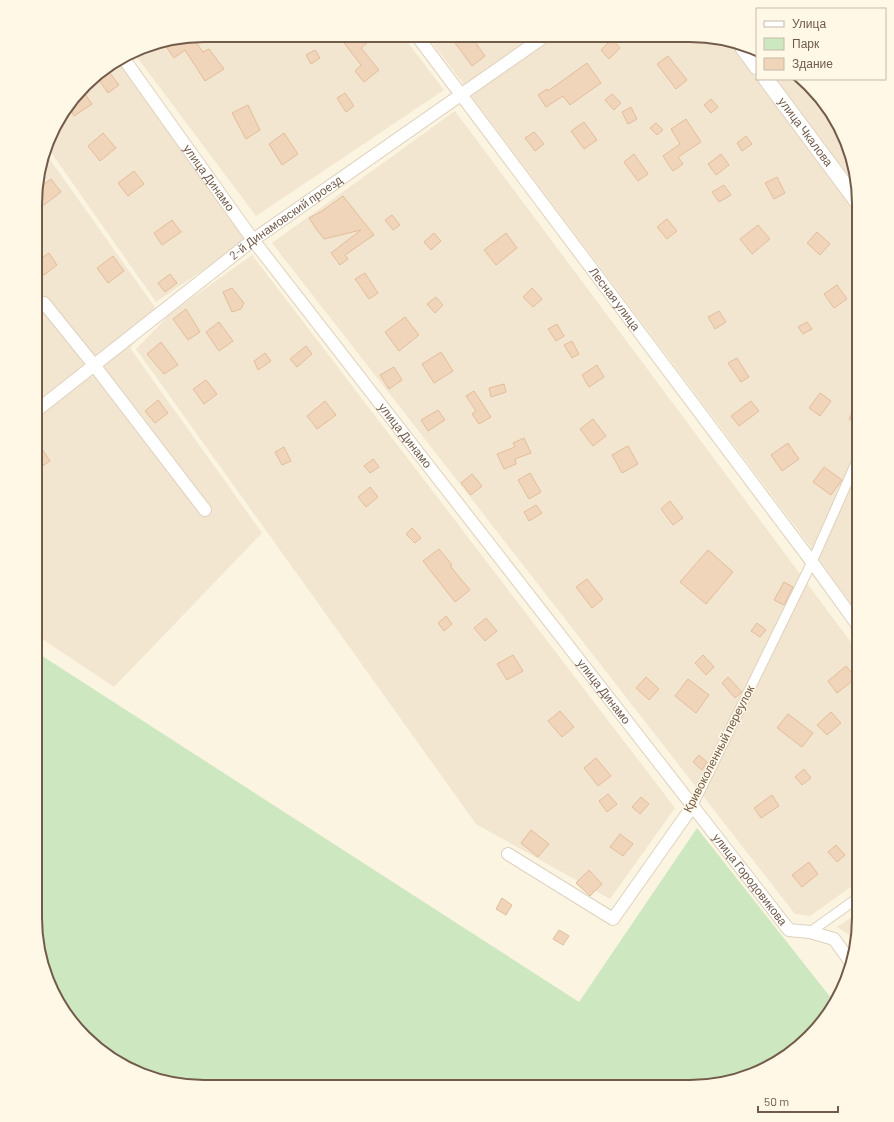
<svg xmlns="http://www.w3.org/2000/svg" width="894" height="1122" viewBox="0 0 894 1122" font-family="Barlow,sans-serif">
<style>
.residential{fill:#f3e6d0}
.green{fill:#cde8c0}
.building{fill:#f0d5ba;stroke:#e2bd9a}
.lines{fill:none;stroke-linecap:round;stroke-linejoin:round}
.pedestrian-casing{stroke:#dfd1bd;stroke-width:11}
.minor-casing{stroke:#dfd1bd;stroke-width:14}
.tertiary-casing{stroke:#dfd1bd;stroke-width:17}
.pedestrian{stroke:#fff;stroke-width:9}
.minor{stroke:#fff;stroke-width:12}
.tertiary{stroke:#fff;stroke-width:15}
.labels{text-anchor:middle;stroke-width:3;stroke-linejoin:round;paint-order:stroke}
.street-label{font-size:12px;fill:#725b49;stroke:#fff8e7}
.rim{fill:none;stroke:#725b49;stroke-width:2}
</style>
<rect width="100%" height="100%" fill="#fbf4e1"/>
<path class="residential" d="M204,35L403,36L444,90L256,216L134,53L149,44Z
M427,36H534L465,86Z
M556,36H712L731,44L859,217V615L804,538L471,96Z
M119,62L249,239L156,302L48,148L58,120L93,77Z
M774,79H798L836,120L853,160L857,191Z
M455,111L859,653V881L810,916L795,914L272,243Z
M46,154L159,313L130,348L262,533L114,687L36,635V182Z
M252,255L675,808L610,899L476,824L136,349L171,313Z
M859,912V929L856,945L848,934L837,927Z"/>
<path class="green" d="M36,652L579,1002L697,828L835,1003L831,1012L774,1064L701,1087H193L150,1078L110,1059L58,1002L41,962L35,918Z"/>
<path class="building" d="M338,35H363L368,42L361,48L379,70L364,82L355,71L361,65Z
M460,36H471L485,56L472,66L453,40Z
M192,37L203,52L209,49L224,69L205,81L185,50L174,58L167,48L179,39Z
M612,39L620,48L609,59L601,50Z
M315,50L320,58L311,64L306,55Z
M668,56L687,80L676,89L657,64Z
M587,63L601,83L570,105L563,96L546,107L538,95L547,89L548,91Z
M109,72L119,85L108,93L99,80Z
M82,90L92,104L74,116L69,106Z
M345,93L354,106L346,112L337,98Z
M612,94L621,103L614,110L605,100Z
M711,99L718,107L711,113L704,105Z
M248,105L260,130L246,139L232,113Z
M631,107L637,119L628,124L622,112Z
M686,119L701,142L678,157L683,164L673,171L663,156L680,144L671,129Z
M584,122L597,140L584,149L571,131Z
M656,123L663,130L657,135L650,128Z
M534,132L544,144L535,151L525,138Z
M103,133L116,148L100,161L88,146Z
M284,133L298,154L282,165L269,144Z
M746,136L752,144L742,151L737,143Z
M634,154L648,174L638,181L624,162Z
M721,154L729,165L716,175L708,164Z
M134,171L144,184L128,196L118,183Z
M777,177L785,193L774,199L765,183Z
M51,179L61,192L36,211V190Z
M724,185L731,195L719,202L712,192Z
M343,196L374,235L345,255L348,259L340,265L331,253L361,230L324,239L317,230L309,218L322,211Z
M392,215L400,225L393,230L385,220Z
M667,219L677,231L667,239L657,227Z
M172,220L181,232L162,245L154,233Z
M758,225L770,239L752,254L740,239Z
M817,232L830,244L820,255L807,243Z
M434,233L441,241L431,250L424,242Z
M506,233L517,248L496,265L484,250Z
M49,253L57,265L44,275L36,264V262Z
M113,256L124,271L108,283L97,268Z
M365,273L378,293L369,299L355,279Z
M170,274L177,283L165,292L158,283Z
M837,285L847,299L834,308L824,294Z
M232,288L244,303L241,309L232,312L223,292Z
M532,288L542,299L533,307L523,297Z
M436,297L443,305L435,313L427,304Z
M186,309L200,332L188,340L173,319Z
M719,311L726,322L715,329L708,317Z
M405,317L419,335L399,351L385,332Z
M219,322L233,341L219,351L206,332Z
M807,322L812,329L803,334L798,327Z
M557,324L564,336L556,341L548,329Z
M572,341L579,354L572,358L564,345Z
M161,342L178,365L164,374L147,354Z
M306,346L312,354L297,367L290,359Z
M441,352L453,371L434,383L422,364Z
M265,353L271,361L258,370L254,361Z
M737,358L749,377L741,382L728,363Z
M597,365L604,377L589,387L582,375Z
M394,367L402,380L389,389L380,375Z
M206,380L217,394L204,404L193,389Z
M504,384L506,392L491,397L489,388Z
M474,391L491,417L479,424L472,414L476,411L466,396Z
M820,393L831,401L820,416L809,408Z
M158,400L168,413L155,423L145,411Z
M859,400V424L849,419Z
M325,401L336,415L317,429L307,416Z
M751,401L759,411L739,426L731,416Z
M438,410L445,420L428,431L421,420Z
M593,419L606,436L593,446L580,429Z
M524,438L531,453L515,459L516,464L504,469L497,454L515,447L513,443Z
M36,440L50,461L36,470Z
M788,443L799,459L782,471L771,455Z
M628,446L638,464L622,473L612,455Z
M284,447L291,461L282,465L275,452Z
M373,459L379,467L370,473L364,466Z
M824,467L842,480L831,495L813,482Z
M530,473L541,492L529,499L518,480Z
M472,474L482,486L471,495L461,483Z
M370,487L378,497L366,507L358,497Z
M670,501L683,518L673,525L661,509Z
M536,505L542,513L529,521L524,512Z
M412,528L421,538L415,543L406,534Z
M439,549L452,565L450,566L470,590L455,602L423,561Z
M708,550L733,572L706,604L680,582Z
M587,579L603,599L592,608L576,587Z
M784,582L793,587L784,605L774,600Z
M446,616L452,624L444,631L438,623Z
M486,618L497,631L485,641L474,628Z
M757,623L766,630L760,637L751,631Z
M513,655L523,671L507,680L497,664Z
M703,655L714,667L706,675L695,663Z
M846,666L856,678L837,693L828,681Z
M646,677L659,689L649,700L636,688Z
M728,677L742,692L735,698L722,683Z
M688,679L709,695L696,713L675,696Z
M560,711L574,727L562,737L548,721Z
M831,712L841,723L827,735L817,725Z
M788,714L813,733L802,747L777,728Z
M699,755L707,762L702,770L693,762Z
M596,758L611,776L598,786L584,768Z
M804,769L811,778L802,785L795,777Z
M608,794L617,804L607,812L599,801Z
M772,795L779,806L761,818L754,808Z
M641,797L649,804L640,814L632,807Z
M531,830L549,844L538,857L521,843Z
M620,834L633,844L623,856L610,847Z
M836,845L845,855L837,862L828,852Z
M809,862L818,874L802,887L792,875Z
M589,870L602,884L590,896L576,883Z
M502,898L512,905L506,915L496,909Z
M559,930L569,936L563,945L553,939Z"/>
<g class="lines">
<defs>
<path id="pedestrian" d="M692,807L812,562L859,456
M810,932L859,897"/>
<g id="minor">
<path id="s1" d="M417,36L812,562L859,627"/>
<path id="s2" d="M124,59L253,240L789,930L810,932L834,939L852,964"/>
<path d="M44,303L94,365L205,510"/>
<path id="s3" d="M36,411L253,240L545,36"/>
<path d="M508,854L613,919L692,807"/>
</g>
<g id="tertiary">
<path d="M743,48L757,67"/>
<path id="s4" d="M766,79L859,204"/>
</g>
</defs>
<use href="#pedestrian" class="pedestrian-casing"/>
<use href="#minor" class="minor-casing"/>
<use href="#tertiary" class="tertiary-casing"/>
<use href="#pedestrian" class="pedestrian"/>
<use href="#minor" class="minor"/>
<use href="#tertiary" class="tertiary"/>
</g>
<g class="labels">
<g class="street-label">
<text dy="4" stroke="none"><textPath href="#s4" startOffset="66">улица Чкалова</textPath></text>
<text dy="4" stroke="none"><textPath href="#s2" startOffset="146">улица Динамо</textPath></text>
<text dy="4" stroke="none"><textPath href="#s3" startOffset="316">2-й Динамовский проезд</textPath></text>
<text dy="4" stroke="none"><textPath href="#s1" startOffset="329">Лесная улица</textPath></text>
<text dy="4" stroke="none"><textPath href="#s2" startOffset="470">улица Динамо</textPath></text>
<text dy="4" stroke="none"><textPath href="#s2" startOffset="794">улица Динамо</textPath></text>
<text transform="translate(719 749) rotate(-63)" y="4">Кривоколенный переулок</text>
<text dy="4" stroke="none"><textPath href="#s2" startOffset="1032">улица Городовикова</textPath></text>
</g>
</g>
<path d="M0 0H894V1122H0ZM204 42H690A162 162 0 0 1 852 204V918A162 162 0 0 1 690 1080H204A162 162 0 0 1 42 918V204A162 162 0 0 1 204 42Z" fill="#fff8e7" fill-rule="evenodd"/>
<path class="rim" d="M204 42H690A162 162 0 0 1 852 204V918A162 162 0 0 1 690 1080H204A162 162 0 0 1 42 918V204A162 162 0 0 1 204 42Z"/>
<rect x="756" y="8" width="130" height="72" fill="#fff8e7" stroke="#c7b9a8"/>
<rect x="764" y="21" width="20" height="6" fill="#ffffff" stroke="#c7b9a8"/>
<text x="792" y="28" font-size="12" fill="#725b49">Улица</text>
<rect x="764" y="38" width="20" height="12" fill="#cde8c0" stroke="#c7b9a8"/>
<text x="792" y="48" font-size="12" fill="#725b49">Парк</text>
<rect x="764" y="58" width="20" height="12" fill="#f0d5ba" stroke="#c7b9a8"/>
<text x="792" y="68" font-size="12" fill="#725b49">Здание</text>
<path d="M758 1106v6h80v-6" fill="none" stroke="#725b49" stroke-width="2"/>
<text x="764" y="1106" font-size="12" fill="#725b49" stroke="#fff8e7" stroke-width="3" paint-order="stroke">50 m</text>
</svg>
